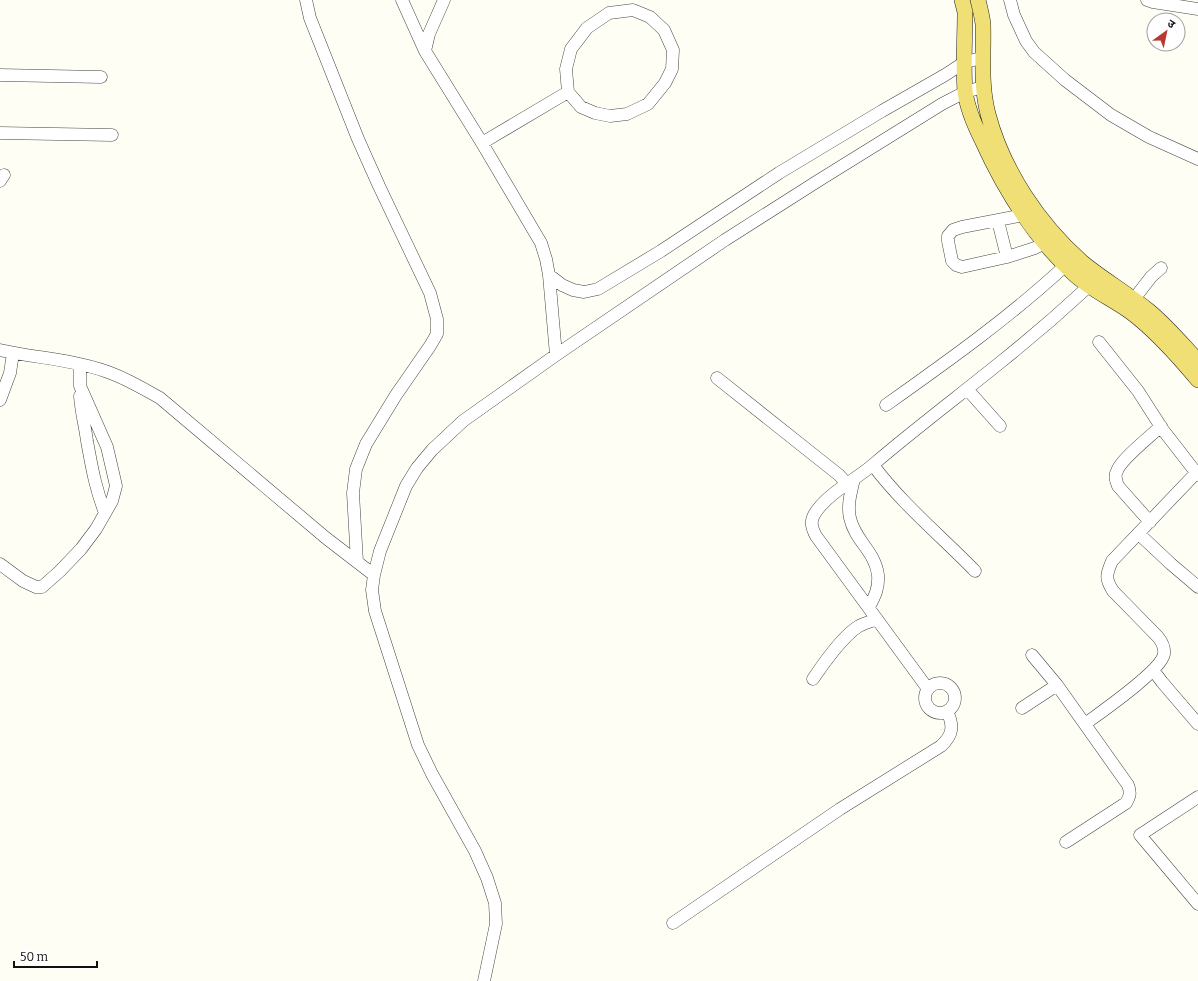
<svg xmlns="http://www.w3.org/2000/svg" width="1198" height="981" viewBox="0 0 1198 981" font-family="Bitter,'Noto Sans Devanagari',serif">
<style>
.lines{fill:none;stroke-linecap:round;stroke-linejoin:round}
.minor-casing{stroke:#444;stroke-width:13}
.major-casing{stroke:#222;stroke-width:16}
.minor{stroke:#fff;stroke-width:12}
.major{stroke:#f0df74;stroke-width:15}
</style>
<rect width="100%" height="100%" fill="#fefef5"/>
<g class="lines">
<defs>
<path id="minor" d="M306,0L310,18L358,139L379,186L430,293L437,319V334L430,346L396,395L366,444L356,469L353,493L357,562
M402,0L425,51L482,143L541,243L546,259L549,275L556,355
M1010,0L1014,15L1026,41L1034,52L1065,80L1111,115L1149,137L1198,159
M1147,0L1153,2L1198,9
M633,10L650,17L664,30L673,50L672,69L665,83L648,104L627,114L610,116L595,113L581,107L568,92L566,69L571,49L587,28L609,13Z
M425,51L429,34L444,0
M0,75L101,77
M0,133L112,135
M482,143L568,92
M0,181L4,175
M1024,215L962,227L953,230L948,236V241L952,261L956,265L962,267L1007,257L1035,248L1045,243
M998,221L1007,257
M549,275L562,285L573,290L584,292L598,289L661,251L779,173L882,111L945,75L965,62L982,58
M1134,299L1151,277L1161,268
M1099,342L1138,391L1163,430L1198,475
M0,350C35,358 71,359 105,371C124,377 142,388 160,398L326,538L374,575
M717,378L805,448L839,475L847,484
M967,389L1000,426
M80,396C81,411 85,426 87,441C92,468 95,487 105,513
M0,400L10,373L13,353
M886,405C948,361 1010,317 1066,265
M873,465C902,504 941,536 975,571
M854,479C851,492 847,505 850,518C855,541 875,551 878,575C879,588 875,596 869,607
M1150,522L1118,486C1116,481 1114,476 1117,471C1121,459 1151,436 1161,426
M1139,534L1171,564L1198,587
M0,564L23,581L36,587H42L60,571L81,549L96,529L112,501L116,486L114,477L107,447L80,386V364
M1032,655L1057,685L1128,785C1131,793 1130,796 1126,803L1066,842
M1153,670L1162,682L1198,724
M813,679C823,664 844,635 859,626C865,623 872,621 877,619
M925 698a15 15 0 1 1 30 0a15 15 0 1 1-30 0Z
M928,689L816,536C810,525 810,519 818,509C833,490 857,479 875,463C916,428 960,395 1002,361C1032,337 1061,312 1089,286
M1022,708L1057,685
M1085,724C1101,712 1161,671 1164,654C1165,647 1162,642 1158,637L1113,591C1105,578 1106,575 1112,561L1198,471
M1198,797L1140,835L1198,904
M673,923L840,809L941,746C953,735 954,726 947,711
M484,981L496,924L495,903L487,878L475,851L432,774L418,745L375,611L372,590L374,575L380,551L406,486L417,468L432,450L463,421L556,355L725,240L821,179L942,104L965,92L983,87"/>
<path id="major" d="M962,0L965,12C965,38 963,65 965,91C967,107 975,126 982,140C1004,189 1034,237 1074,274C1091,290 1113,299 1132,313C1157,332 1178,356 1198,380
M978,0C980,8 982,16 983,24C984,55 980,83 988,114C1003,171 1039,224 1083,263C1104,280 1128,294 1149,311C1167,326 1182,344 1198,361"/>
</defs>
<use href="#minor" class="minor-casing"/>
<use href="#major" class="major-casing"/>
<use href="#minor" class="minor"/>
<use href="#major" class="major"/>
</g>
<g transform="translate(1166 32) rotate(33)"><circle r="19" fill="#ffffff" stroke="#a0a0a0"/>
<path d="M0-3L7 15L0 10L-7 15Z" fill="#ba3830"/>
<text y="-6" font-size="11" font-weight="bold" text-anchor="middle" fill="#111111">उ</text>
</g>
<path d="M14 961v6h83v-6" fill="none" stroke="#111111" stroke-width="2"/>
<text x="20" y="961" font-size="12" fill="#111111" stroke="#ffffff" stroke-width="3" paint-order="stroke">50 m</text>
</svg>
